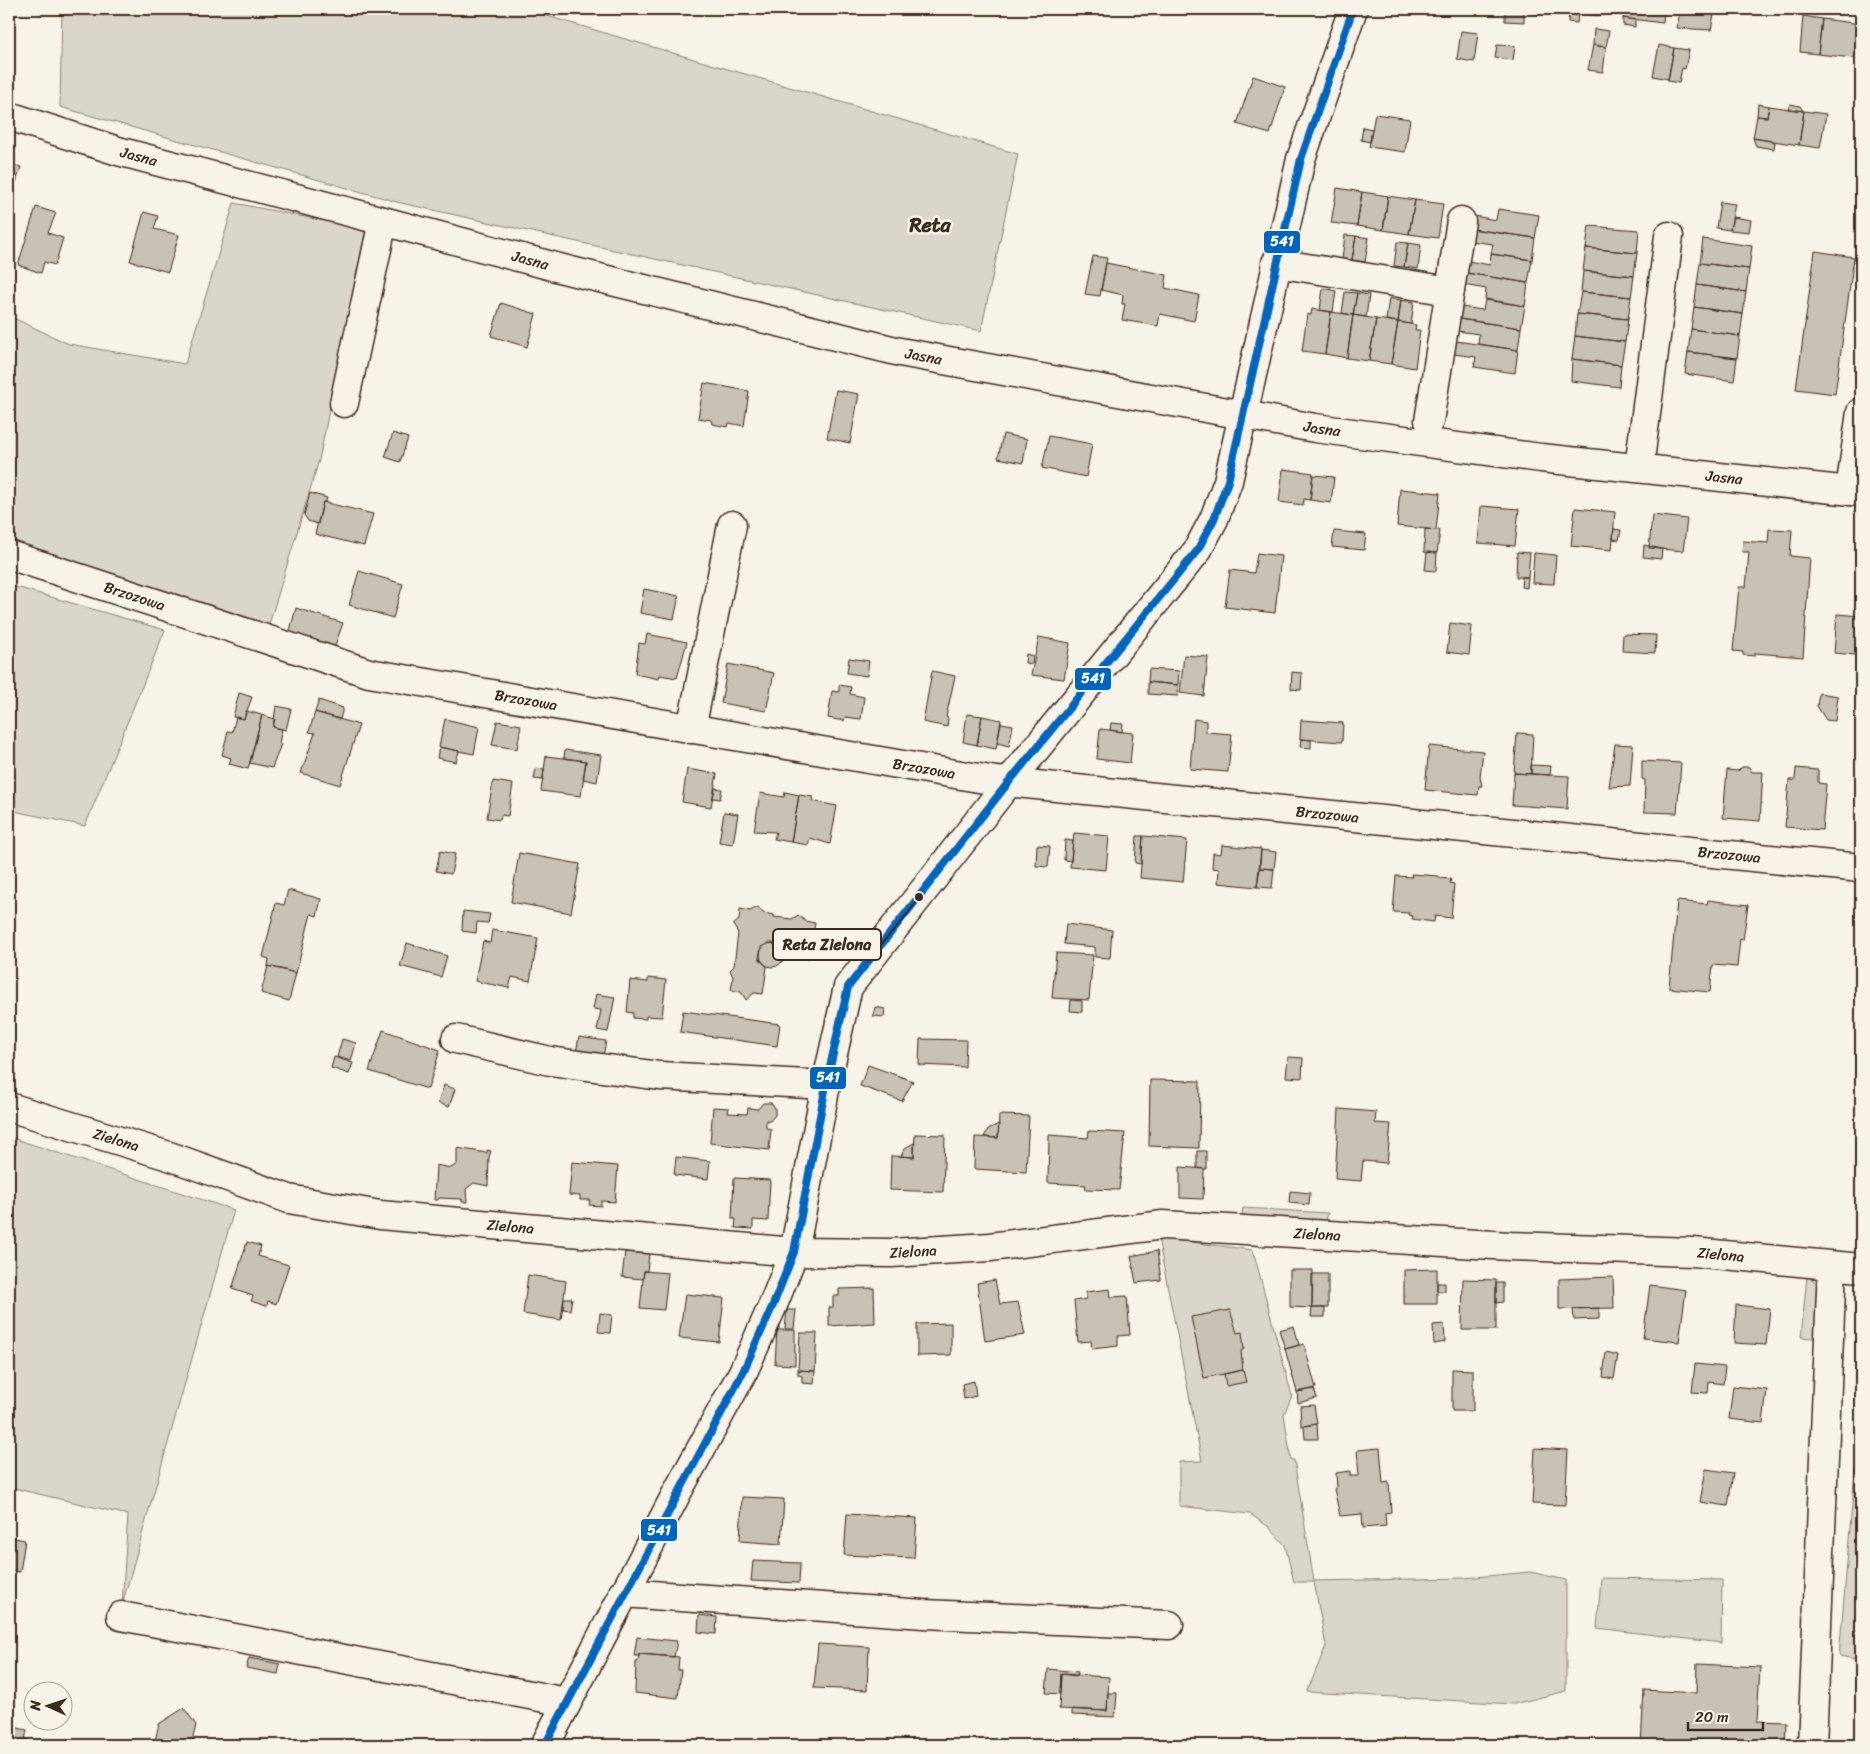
<svg xmlns="http://www.w3.org/2000/svg" width="1870" height="1754" viewBox="0 0 1870 1754" font-family="Sriracha,sans-serif">
<style>
.green{fill:#dbd6cb;stroke:#8b8074}
.building{fill:#c8c1b6;stroke:#3b2a1e}
.lines{fill:none;stroke-linecap:round;stroke-linejoin:round}
.minor-casing{stroke:#3b2a1e;stroke-width:31}
.minor{stroke:#f7f3e8;stroke-width:28}
.bus-1-casing{stroke:#f7f3e8;stroke-width:11}
.bus-1{stroke:#0065bd;stroke-width:8}
.labels{text-anchor:middle;stroke-width:5;stroke-linejoin:round;paint-order:stroke}
.street-label{font-size:15px;fill:#3b2a1e;stroke:#f7f3e8}
.district-label{font-size:20px;font-weight:bold;fill:#3b2a1e;stroke:#f7f3e8}
.leader{fill:none;stroke:#3b2a1e;stroke-width:2}
.callout-dot{fill:#3b2a1e;stroke:#f7f3e8;stroke-width:2}
.callout{fill:#f7f3e8;stroke:#3b2a1e;stroke-width:2}
.callout-label{font-size:16px;text-anchor:middle;font-weight:bold;fill:#3b2a1e}
.line-badge{stroke:#f7f3e8;stroke-width:2}
.badge-label{font-size:14px;text-anchor:middle;font-weight:bold;fill:#fff}
</style>
<rect width="100%" height="100%" fill="#f7f3e8"/>
<filter id="ink" filterUnits="userSpaceOnUse"><feTurbulence type="fractalNoise" baseFrequency=".02" numOctaves="2"/><feDisplacementMap in="SourceGraphic" scale="10" xChannelSelector="R" yChannelSelector="G"/><feConvolveMatrix kernelMatrix="1 2 1 2 8 2 1 2 1" color-interpolation-filters="sRGB"/></filter>
<g filter="url(#ink)">
<path class="green" d="M62,9H523L1018,154L981,331L401,203L60,107Z
M234,203L366,229L319,460L267,631L9,545V316L69,344L185,364Z
M9,585L165,630L85,826L9,810Z
M9,1137L234,1210L122,1605L128,1515L9,1487Z
M1243,1208L1328,1213L1325,1224L1242,1216Z
M1158,1238L1253,1250L1292,1396L1284,1414L1291,1460H1294L1314,1581L1465,1578L1530,1572L1566,1580V1691L1514,1704L1307,1692L1326,1646L1314,1582H1294L1285,1545L1269,1527L1250,1514L1179,1506V1462L1202,1461Z
M1807,1276L1821,1286L1822,1339L1801,1337Z
M1855,1470H1861V1660L1839,1656Z
M1601,1578L1722,1580L1721,1643L1597,1628Z"/>
<path class="building" d="M1505,9L1524,10V22L1505,21Z
M1511,9H1540L1538,14Z
M1566,9H1602L1601,16L1565,12Z
M1625,9H1664L1663,23L1623,18Z
M1680,9H1715L1711,30L1677,28Z
M1569,12L1578,14L1577,23L1568,22Z
M1803,16L1822,19L1818,54L1800,52Z
M1623,18L1635,20V27L1623,25Z
M1822,19L1861,24V59L1818,54Z
M1594,29L1609,31L1606,47L1593,45Z
M1461,31L1478,33L1474,62L1457,59Z
M1497,45L1515,46L1513,60L1495,58Z
M1593,45L1606,47L1603,72L1588,70Z
M1659,45L1674,48L1668,79L1653,76Z
M1674,48L1689,50L1685,69L1682,68L1679,83L1668,81Z
M1253,76L1285,87L1270,134L1237,124Z
M1758,104L1769,106L1767,117L1757,116Z
M1790,104L1800,106L1803,111L1788,109Z
M1769,106L1804,111L1799,145L1753,138L1757,116L1767,117Z
M1804,111L1826,114L1820,148L1799,145Z
M1375,114L1410,119L1405,152L1369,147Z
M1363,127L1372,129L1370,142L1361,140Z
M1753,138L1775,142L1774,149L1756,146Z
M9,164L21,167L10,201H9Z
M1337,188L1362,192L1357,226L1331,223Z
M1362,192L1388,196L1383,230L1357,226Z
M1388,196L1415,200L1409,234L1383,230Z
M1415,200L1443,204L1438,238L1409,234Z
M1720,202L1735,204L1730,230L1716,228Z
M36,207L56,213L48,233L63,238L55,265L44,262L41,273L18,265Z
M1498,209L1539,215L1535,238L1472,229L1474,216L1496,220Z
M144,212L158,216L154,229L179,235L168,272L130,261Z
M1733,217L1751,220L1749,232L1730,230Z
M1589,226L1639,230L1637,253L1586,248Z
M1472,229L1535,238L1532,260L1491,254L1493,244L1470,241Z
M1345,235L1356,236L1352,260L1342,259Z
M1356,236L1369,238L1365,262L1352,260Z
M1703,239L1752,246L1749,269L1700,263Z
M1397,242L1408,243L1404,267L1394,266Z
M1408,243L1421,245L1418,269L1404,267Z
M1586,248L1637,253L1634,276L1583,271Z
M1815,251L1854,257L1835,394L1796,389Z
M1491,254L1532,260L1528,283L1466,273L1468,261L1490,265Z
M1093,256L1107,258L1100,296L1085,294Z
M1106,263L1167,275L1165,288L1199,295L1194,321L1160,314L1158,326L1122,320L1125,304H1122L1123,295L1101,290Z
M1700,263L1749,269L1746,292L1697,285Z
M1583,271L1634,276L1631,297L1581,292Z
M1466,273L1528,283L1525,306L1485,299L1486,289L1464,285Z
M1697,285L1746,292L1743,314L1694,307Z
M1323,288L1336,291L1333,312L1320,310Z
M1345,292L1357,293L1353,315L1342,313Z
M1581,292L1631,297L1628,319L1577,314Z
M1357,293L1369,295L1366,317L1353,315Z
M1389,298L1401,300L1398,322L1386,320Z
M1401,300L1414,302L1411,324L1398,322Z
M1485,300L1525,306L1521,328L1459,319L1461,307L1483,310Z
M501,303L536,314L527,347L491,336Z
M1694,307L1743,314L1740,336L1691,329Z
M1312,309L1331,312L1325,354L1302,351L1307,314L1311,315Z
M1331,312L1353,315L1347,358L1325,354Z
M1577,314L1628,319L1625,342L1575,336Z
M1353,315L1376,319L1369,361L1347,358Z
M1376,319L1398,322L1391,364L1369,361Z
M1459,319L1521,328L1518,350L1478,344L1479,334L1457,331Z
M1398,322L1416,325L1415,330H1420L1415,368L1391,364Z
M1691,329L1740,336L1737,358L1688,352Z
M1575,336L1625,342L1621,365L1572,359Z
M1456,341L1518,350L1515,373L1474,367L1476,357L1454,354Z
M1688,352L1737,358L1734,381L1685,374Z
M1572,359L1621,365L1619,387L1571,381Z
M704,383L749,391L744,426L729,423L728,427L712,424L711,420L698,418Z
M836,390L859,394L850,443L827,438Z
M393,433L408,438L400,462L385,457Z
M1003,434L1027,439L1023,463L998,458Z
M1049,436L1092,444L1086,477L1042,468Z
M1283,469L1313,473L1310,500L1304,499L1303,505L1279,502Z
M1313,475L1334,477L1331,503L1310,500Z
M1400,489L1440,493L1436,530L1397,526Z
M310,493L327,498L326,502H323L318,524L308,521L304,515Z
M323,502L373,514L364,546L315,534Z
M1481,506L1519,509L1515,546L1478,543Z
M1575,508L1615,512L1612,550L1571,546Z
M1652,515L1687,519L1683,551L1649,548Z
M1425,529L1440,530L1437,553L1424,552Z
M1614,529L1621,530L1619,540L1613,539Z
M1769,529L1792,530L1790,556L1810,558L1803,657L1755,653V656L1743,655V652L1733,651L1739,587H1746L1749,552H1742L1743,541L1768,543Z
M1334,531L1366,534L1364,550L1332,547Z
M1644,545L1662,549L1661,559L1643,557Z
M1427,552L1437,553L1436,571L1425,570Z
M1517,552L1530,553L1528,577H1516Z
M1257,553L1281,556L1275,613L1225,607L1230,570L1254,573Z
M1534,553L1556,555L1554,584L1532,583Z
M359,571L403,584L393,618L349,605Z
M1522,577H1528L1527,588L1521,587Z
M644,589L679,596L674,619L640,613Z
M296,608L343,623L334,648L289,634Z
M1837,614L1860,616L1856,655L1834,653Z
M1450,623L1472,626L1469,655L1447,652Z
M1859,626H1861V655H1856Z
M647,634L687,642L677,678L660,675L659,679L635,674L639,643L645,644Z
M1623,634L1656,635L1655,653L1622,651Z
M1039,637L1070,643L1064,679L1031,675Z
M1026,654L1033,656L1032,664L1025,663Z
M1184,655L1208,657L1204,696L1180,693Z
M849,658L869,661L867,676L847,673Z
M728,664L774,673L766,711L721,703Z
M1149,669L1179,671L1178,685L1148,682Z
M932,671L955,676L946,717L948,718L947,727L923,722Z
M1292,672L1302,673L1301,690L1291,689Z
M1148,682L1178,685V696L1148,694Z
M839,685L851,687L850,694L864,697L861,719L845,717L844,721L828,718L832,691L839,692Z
M239,693L252,697L244,719L233,717Z
M1819,693L1838,696L1835,721L1826,720L1817,706Z
M319,700L343,708L340,719L315,712Z
M276,706L291,709L286,730L273,727Z
M246,711L262,715L248,769L229,764L231,758L222,755L228,731L232,732L236,717L244,719Z
M315,712L359,725L340,785L301,773L315,733L309,732Z
M967,714L982,716L977,745L963,742Z
M262,715L275,719L273,727L282,729L279,743L281,744L272,768L250,763Z
M982,716L1001,720L996,749L977,745Z
M445,719L479,727L474,754L439,747Z
M1194,719L1206,721V732L1232,734L1228,772L1190,769Z
M1301,720L1343,723L1342,742L1300,739Z
M497,721L521,725L517,749L492,745Z
M1001,723L1013,725L1009,746L997,743Z
M1111,723L1123,724L1122,732L1110,730Z
M1100,729L1133,733L1130,763L1097,759Z
M1517,733L1533,734L1531,774L1514,773Z
M1301,739L1311,740V748L1300,747Z
M1615,744L1633,745L1630,786L1609,787Z
M1429,746L1483,751L1480,777L1482,786H1479L1478,795L1425,790Z
M439,747L459,751L456,762L437,758Z
M565,750L601,755L597,782L583,779L586,761L564,758Z
M546,756L586,761L581,796L541,791Z
M1642,761L1681,763L1677,813L1644,812L1645,780L1642,779Z
M1531,765L1551,766L1550,775L1531,774Z
M1742,767H1749L1752,772H1763L1760,821L1723,818L1727,770L1738,771Z
M536,768L544,769L543,780L534,779Z
M1796,768L1818,770V783L1826,784L1822,830L1785,827L1789,780H1795Z
M687,769L717,774L711,807L682,802Z
M1514,773L1569,776L1567,809L1512,805Z
M493,781L513,784L508,816L501,815L500,820L487,818Z
M715,788L722,789L720,799L713,798Z
M785,792L799,795L791,842L774,839L776,832L754,831L760,793L784,797Z
M799,795L813,797L812,801L837,806L830,844L810,838L808,845L791,842Z
M724,812L738,814L733,844L719,842Z
M1859,813H1861V839H1857Z
M1074,833L1109,836L1106,870L1070,867Z
M1137,836H1143L1141,864L1135,863Z
M1143,836L1187,840L1183,882L1140,878Z
M1065,840L1073,841L1071,861L1064,860Z
M1037,845L1050,846L1048,867L1036,866Z
M1222,845L1261,849L1257,887L1218,883L1219,869L1212,868L1213,853L1221,854Z
M1261,850L1276,852L1274,869L1260,868Z
M440,851L455,854L451,874L436,871Z
M519,853L580,864L571,913L511,902Z
M1260,868L1274,869L1272,888L1257,887Z
M1411,874L1439,876V878L1451,879L1450,883L1454,884L1451,918L1435,916L1434,922L1412,919L1413,916L1408,915L1409,913L1393,912L1396,876L1412,877Z
M288,890L321,899L317,916L311,914L296,973L268,966L269,959L263,957L276,903L284,905Z
M1708,900L1748,905L1743,940L1740,939L1737,967L1713,965L1710,992L1669,988L1677,901L1707,904Z
M758,907L763,913L774,915V917L792,919L798,915L805,921L815,923L813,936L817,942L811,948L809,958L785,955L779,945L769,943L761,947L759,958L767,967L763,994L754,993L746,1000L741,992L731,990L733,977L730,970L734,966L738,933L733,925L739,920L740,909L750,911Z
M463,911L490,914L488,923L477,922L476,933L462,931Z
M1066,924L1112,930L1110,958L1095,957V947L1064,944Z
M492,930L538,938L530,981L512,977L509,988L475,981L483,941L490,943Z
M760 955a12 12 0 1 1 24 0a12 12 0 1 1-24 0Z
M407,943L447,956L441,977L400,966Z
M1056,953L1093,955L1089,1000L1052,998Z
M268,966L296,973L289,1001L261,993Z
M648,978L666,980L662,1017L646,1016V1019L633,1018V1013L627,1012L630,980L648,982Z
M596,994L615,997L608,1032L597,1030L601,1010L593,1009Z
M1071,1000L1082,1001V1012L1070,1011Z
M875,1007L885,1009L884,1017L873,1016Z
M683,1011L780,1024L777,1046L680,1032Z
M383,1030L440,1050L428,1089L369,1071Z
M579,1037L606,1041L602,1062L576,1052Z
M342,1039L356,1043L351,1061L337,1057Z
M920,1039L966,1040L965,1067L919,1065Z
M334,1057L353,1063L349,1074L331,1068Z
M1288,1057L1303,1058L1302,1078L1286,1077Z
M868,1065L913,1081L902,1101L860,1086Z
M1150,1080L1200,1081L1199,1148L1149,1146Z
M444,1085L455,1089L449,1107L438,1103Z
M763,1103H771L775,1108V1115L770,1121L766,1120V1128L771,1129L769,1150L710,1143L713,1107L729,1108L728,1113L747,1114L748,1108L758,1109Z
M1339,1109L1376,1112L1375,1123L1391,1124L1387,1163L1363,1161L1361,1181L1335,1179Z
M999,1115L1029,1116L1026,1172L974,1169L975,1137L998,1138Z
M999,1124L998,1138L984,1137L988,1129Z
M1089,1131L1125,1133L1119,1190L1085,1189L1086,1185L1048,1183L1049,1135L1088,1138Z
M915,1134L945,1135L943,1192L890,1190L891,1156L914,1157Z
M914,1143V1157L901,1156L905,1148Z
M457,1148L487,1153V1150L491,1151L489,1157L488,1186L474,1183L466,1189L467,1202H462V1199L439,1198L438,1200H434L436,1165L451,1168L457,1164Z
M1197,1151H1206V1169L1197,1168Z
M676,1157L710,1161L708,1179L674,1175Z
M572,1162L618,1166L615,1202L601,1201V1206L589,1205L590,1200H580V1196L569,1195Z
M1180,1167L1204,1169L1203,1199L1180,1198Z
M734,1178L770,1180L768,1221L753,1220V1229L735,1228L736,1219H732Z
M1290,1191L1310,1193L1309,1205L1289,1203Z
M247,1242L261,1246L258,1256L289,1265L276,1304L268,1301L267,1306L263,1305L251,1301L253,1296L232,1289Z
M1157,1251L1161,1280L1136,1283L1131,1256Z
M625,1252L649,1254L647,1271H644L643,1279L622,1277Z
M1437,1269V1304H1404V1270Z
M1290,1270H1313L1312,1308L1290,1307Z
M644,1271L668,1273L664,1310L640,1308Z
M1312,1274H1328V1308H1312Z
M528,1275L566,1281L561,1320L523,1314Z
M1613,1277L1614,1308L1559,1309V1279Z
M1463,1279L1496,1280V1330H1462Z
M995,1280L1000,1304L1018,1302L1025,1335L985,1341L977,1283Z
M1437,1283H1445V1291H1437Z
M1496,1283H1503V1302L1496,1303Z
M1650,1285L1686,1290L1679,1342L1643,1338Z
M874,1288L875,1323L829,1326V1307H833V1296H839V1289Z
M1110,1289L1111,1297L1127,1296L1130,1335L1118,1336V1346L1092,1349L1091,1341L1078,1342L1074,1301L1086,1299V1292Z
M685,1294L724,1298L719,1342L679,1338Z
M564,1298H572L570,1310L563,1309Z
M1736,1305L1770,1309L1766,1345L1734,1343Z
M1312,1308H1325V1317H1311Z
M1599,1308V1319L1574,1320L1573,1309Z
M787,1310H796L794,1329H785Z
M1230,1310L1237,1333L1242,1332L1244,1349L1241,1351L1243,1370L1204,1378L1191,1317Z
M600,1313L612,1315L610,1333L598,1332Z
M951,1323V1355L917,1356V1324Z
M1444,1324L1445,1342L1434,1344L1433,1325Z
M1294,1326L1299,1345L1285,1349L1279,1330Z
M777,1330H795V1365L775,1364Z
M800,1333H817L815,1371L798,1370Z
M1304,1344L1316,1388L1297,1392L1285,1349Z
M1606,1352L1618,1355L1614,1379L1603,1377Z
M1695,1364L1725,1367L1723,1384L1709,1382L1708,1393L1692,1392Z
M1860,1368L1861,1369V1394L1857,1393Z
M1452,1369L1473,1370V1411H1452Z
M798,1370L815,1371L814,1384L802,1383V1376L798,1375Z
M1243,1370L1246,1382L1226,1386L1224,1374Z
M974,1381L976,1396L964,1399L962,1384Z
M1733,1386L1767,1390L1763,1423L1729,1419Z
M1314,1389L1317,1398L1298,1403L1297,1392Z
M1314,1405L1317,1424L1301,1426L1300,1406Z
M1317,1424L1318,1439H1305L1304,1426Z
M1380,1448L1383,1483L1389,1482L1391,1512L1385,1513L1386,1526L1363,1528L1362,1514L1340,1516L1334,1489L1337,1487L1336,1473L1350,1471V1476H1359L1357,1450Z
M1535,1448L1568,1450L1565,1505L1532,1504Z
M1706,1469L1733,1473L1728,1506L1700,1502Z
M742,1497L784,1499L781,1544L740,1541Z
M847,1514L917,1518L914,1558L844,1555Z
M9,1537L25,1540L20,1572L9,1570Z
M753,1561L800,1563L799,1583L751,1581Z
M699,1615L717,1617L716,1634L698,1632Z
M637,1637L677,1641L674,1657L639,1654V1656H634Z
M818,1644L869,1647L867,1690L814,1688Z
M639,1654L679,1657L678,1670H681L678,1698L635,1693L636,1662H638Z
M249,1658L280,1664L278,1674L246,1668Z
M1697,1664L1760,1667L1757,1721L1786,1722L1785,1745H1641L1644,1690L1696,1693Z
M1048,1669L1078,1672L1077,1676L1061,1674L1060,1694L1046,1693Z
M1061,1674L1109,1677L1107,1711L1059,1709Z
M1108,1693H1117L1115,1717L1072,1715V1709L1107,1711Z
M184,1708L196,1725L192,1742L186,1745H154L159,1724Z
M9,1722V1726L27,1730L25,1740H28L30,1745H9Z
M1462,1739L1464,1745H1443Z"/>
<g class="lines">
<defs>
<g id="minor">
<path id="s1" d="M9,116L118,151L383,221L567,270L900,352L1315,428L1541,458L1861,492"/>
<path d="M1276,263L1450,291"/>
<path d="M344,403L383,221"/>
<path d="M1429,421L1461,221"/>
<path d="M1639,468L1669,236"/>
<path d="M1850,491L1861,412"/>
<path id="s2" d="M9,555L369,673L996,781L1861,868"/>
<path d="M691,729L732,525"/>
<path d="M456,1039L550,1061L660,1076L826,1085"/>
<path id="s3" d="M9,1107L172,1157L289,1199L380,1215L794,1252L891,1253L990,1247L1163,1225L1510,1246L1693,1252L1861,1268"/>
<path d="M623,1593L924,1614L1169,1625"/>
<path d="M121,1616L566,1702"/>
<path d="M545,1745L680,1487L743,1372L773,1305L794,1252L826,1085L848,987L1008,783L1197,551L1214,519L1228,481L1301,159L1353,9"/>
<path d="M1812,1745L1832,1266"/>
</g>
</defs>
<use href="#minor" class="minor-casing"/>
<use href="#minor" class="minor"/>
<defs>
<path id="bus-1" d="M545,1745L743,1372L773,1305L794,1252L826,1085L848,987L1008,783L1197,551L1214,519L1228,481L1301,159L1353,9"/>
</defs>
<use href="#bus-1" class="bus-1-casing"/>
<use href="#bus-1" class="bus-1"/>
</g>
</g>
<g class="labels">
<g class="street-label">
<text dy="5" stroke="none"><textPath href="#s1" startOffset="136">Jasna</textPath></text>
<text dy="5" stroke="none"><textPath href="#s1" startOffset="541">Jasna</textPath></text>
<text dy="5" stroke="none"><textPath href="#s1" startOffset="946">Jasna</textPath></text>
<text dy="5" stroke="none"><textPath href="#s1" startOffset="1351">Jasna</textPath></text>
<text dy="5" stroke="none"><textPath href="#s1" startOffset="1756">Jasna</textPath></text>
<text dy="5" stroke="none"><textPath href="#s2" startOffset="132">Brzozowa</textPath></text>
<text dy="5" stroke="none"><textPath href="#s2" startOffset="538">Brzozowa</textPath></text>
<text dy="5" stroke="none"><textPath href="#s2" startOffset="942">Brzozowa</textPath></text>
<text dy="5" stroke="none"><textPath href="#s2" startOffset="1348">Brzozowa</textPath></text>
<text dy="5" stroke="none"><textPath href="#s2" startOffset="1752">Brzozowa</textPath></text>
<text dy="5" stroke="none"><textPath href="#s3" startOffset="112">Zielona</textPath></text>
<text dy="5" stroke="none"><textPath href="#s3" startOffset="518">Zielona</textPath></text>
<text dy="5" stroke="none"><textPath href="#s3" startOffset="1328">Zielona</textPath></text>
<text dy="5" stroke="none"><textPath href="#s3" startOffset="922">Zielona</textPath></text>
<text dy="5" stroke="none"><textPath href="#s3" startOffset="1732">Zielona</textPath></text>
</g>
<g class="district-label">
<text x="930" y="232">Reta</text>
</g>
</g>
<path class="leader" d="M919 897L881 945"/>
<circle class="callout-dot" cx="919" cy="897" r="5"/>
<rect class="callout" x="773" y="929" width="108" height="31" rx="5"/>
<g class="callout-label">
<text x="827" y="950">Reta Zielona</text>
</g>
<g class="line-badge">
<rect x="1263" y="230" width="38" height="24" rx="5" fill="#0065bd"/>
<rect x="1074" y="667" width="38" height="24" rx="5" fill="#0065bd"/>
<rect x="809" y="1066" width="38" height="24" rx="5" fill="#0065bd"/>
<rect x="640" y="1518" width="38" height="24" rx="5" fill="#0065bd"/>
</g>
<g class="badge-label">
<text x="1282" y="246">541</text>
<text x="1093" y="683">541</text>
<text x="828" y="1082">541</text>
<text x="659" y="1535">541</text>
</g>
<rect width="1870" height="1754" fill="none" stroke="#f7f3e8" stroke-width="30"/>
<rect x="15" y="15" width="1840" height="1724" fill="none" stroke="#3b2a1e" stroke-width="2" filter="url(#ink)"/>
<g transform="translate(48 1706) rotate(273)"><circle r="24" fill="#f7f3e8" stroke="#aca397"/>
<path d="M0-4L9 19L0 12L-9 19Z" fill="#3b2a1e"/>
<text y="-8" font-size="14" font-weight="bold" text-anchor="middle" fill="#3b2a1e">N</text>
</g>
<path d="M1688 1722v8h75v-8" fill="none" stroke="#3b2a1e" stroke-width="2.5"/>
<text x="1695" y="1722" font-size="15" fill="#3b2a1e" stroke="#f7f3e8" stroke-width="4" paint-order="stroke">20 m</text>
</svg>
